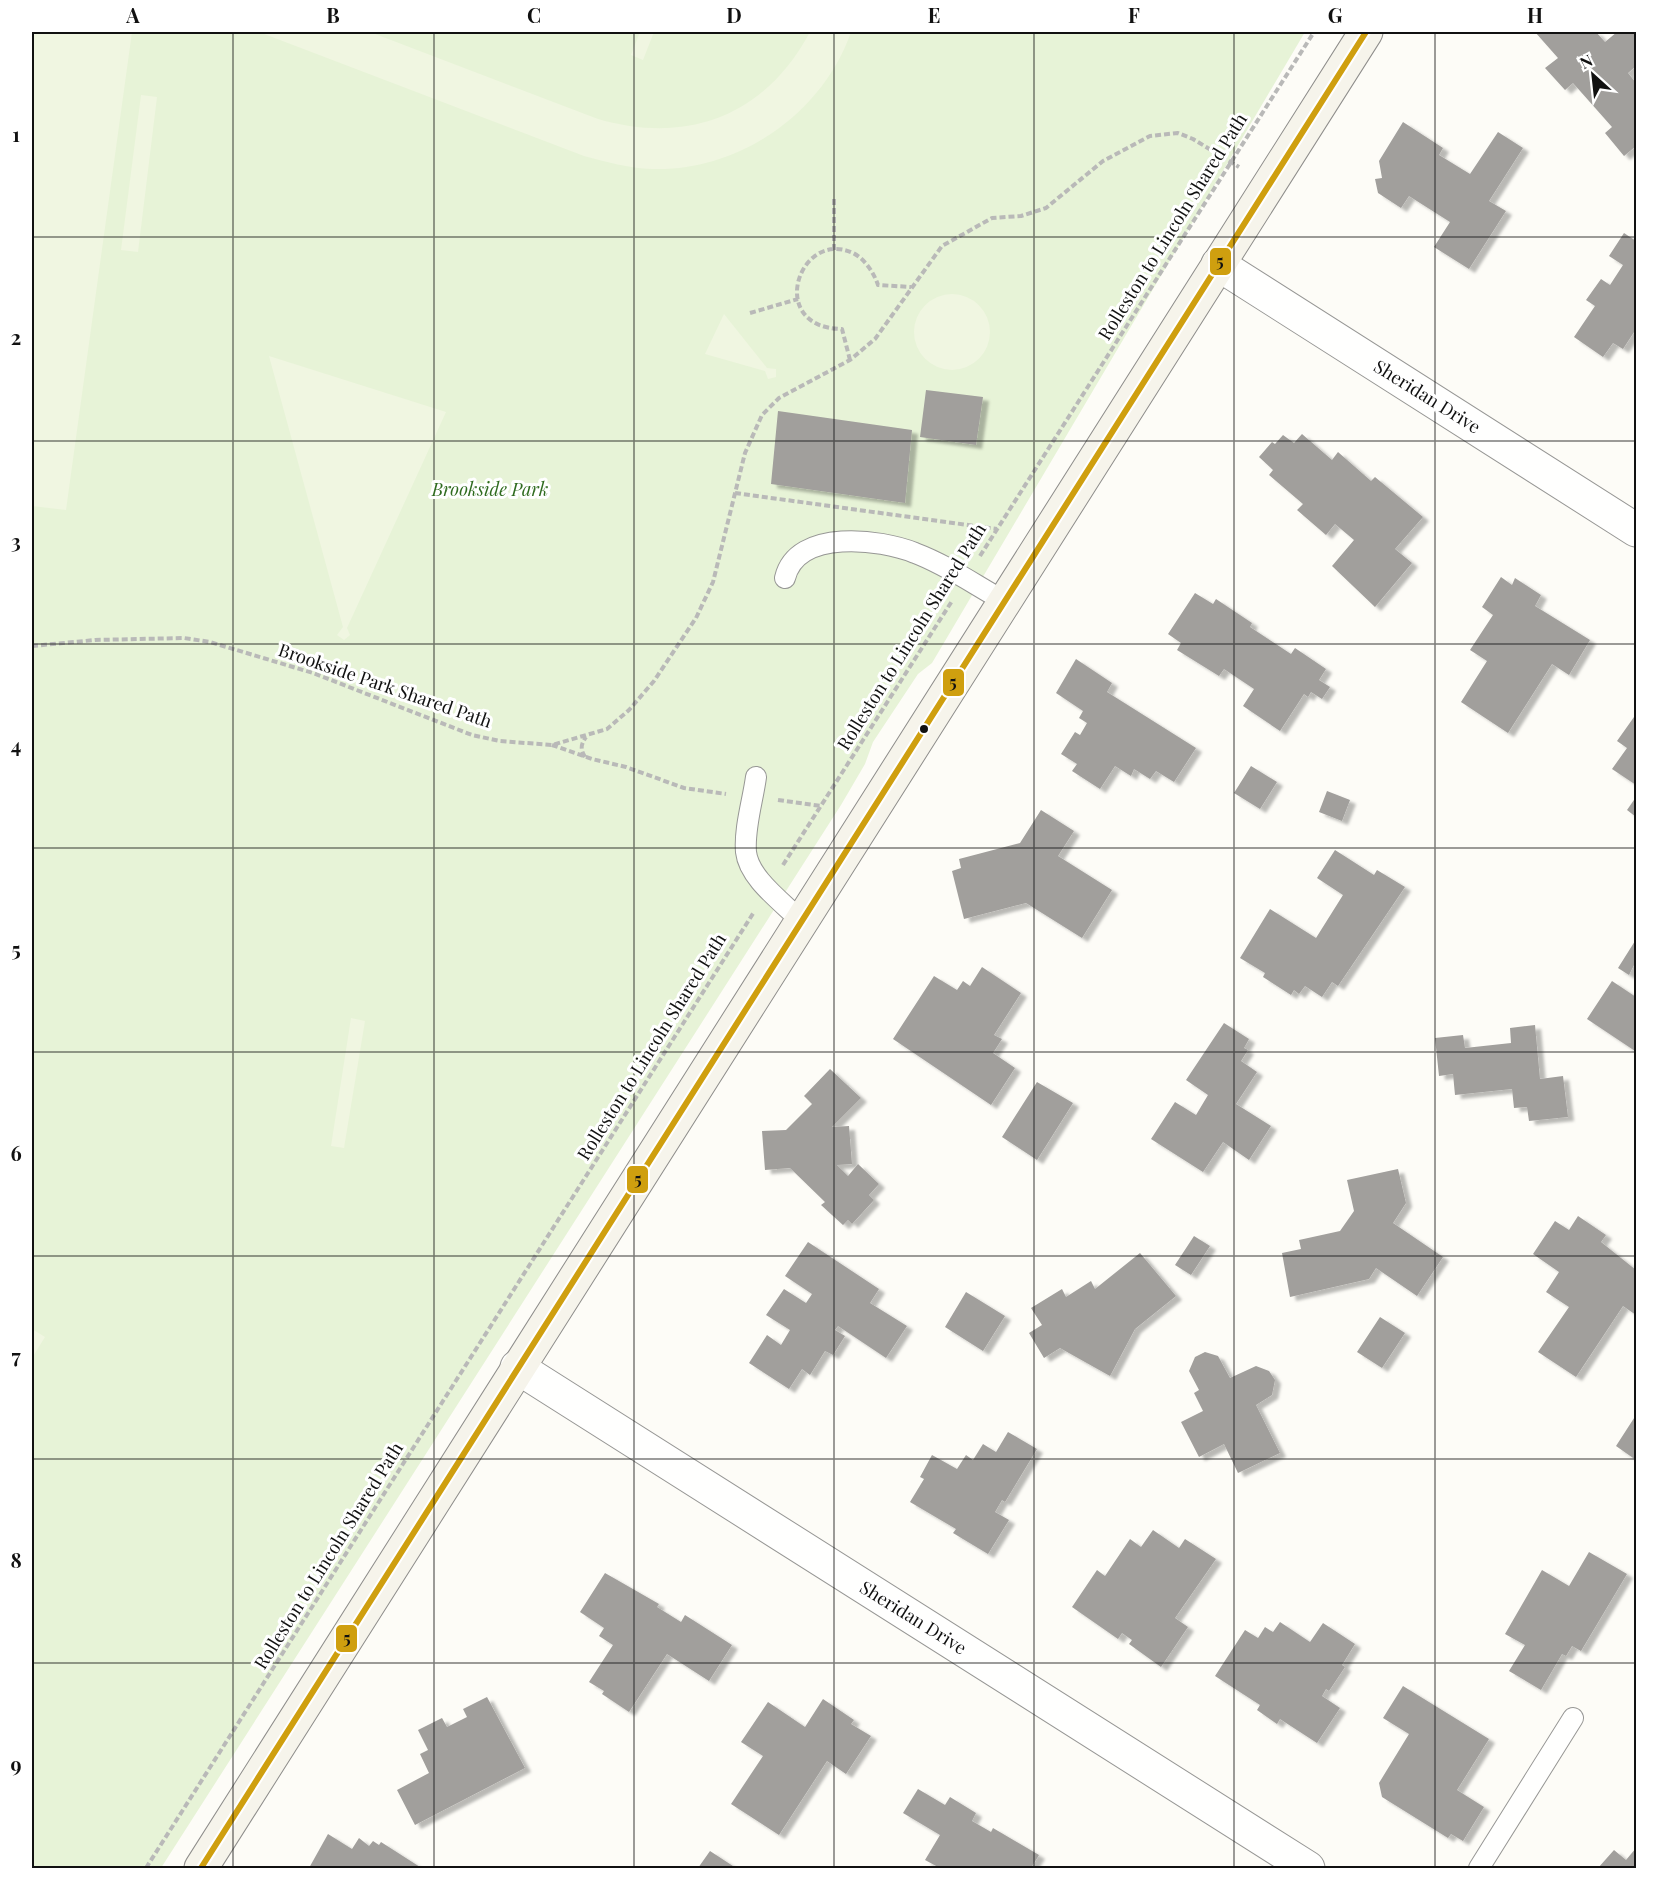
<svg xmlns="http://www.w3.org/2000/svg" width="1668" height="1900" viewBox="0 0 1668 1900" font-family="'Playfair Display',serif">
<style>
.green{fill:#e7f3d7}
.pitch{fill:#f0f6e1}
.building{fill:#a19f9c;filter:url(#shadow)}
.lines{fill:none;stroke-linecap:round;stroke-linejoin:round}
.service-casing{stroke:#979795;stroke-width:22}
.minor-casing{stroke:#979795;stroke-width:35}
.secondary-casing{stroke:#8e8d8b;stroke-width:35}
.path{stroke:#b9b9b8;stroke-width:4;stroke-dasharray:6 3;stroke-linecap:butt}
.service{stroke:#fffffe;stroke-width:20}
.minor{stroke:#fffffe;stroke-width:33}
.secondary{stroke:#f6f4eb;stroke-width:33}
.bus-1-casing{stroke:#fff;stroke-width:10}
.bus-1{stroke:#cf9f0f;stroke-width:6}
.grid{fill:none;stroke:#111;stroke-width:1.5;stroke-opacity:0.55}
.bus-dot{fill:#111;stroke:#fff;stroke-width:2}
.labels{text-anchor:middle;stroke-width:6;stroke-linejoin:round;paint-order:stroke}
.street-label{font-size:18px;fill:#111;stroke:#fff}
.park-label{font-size:18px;font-style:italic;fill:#2f6b1f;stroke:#fff}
.line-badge{stroke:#fff;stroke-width:2}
.pale-badge-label{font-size:16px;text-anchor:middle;font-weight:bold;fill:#111}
.neatline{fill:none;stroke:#111;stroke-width:2}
.grid-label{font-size:20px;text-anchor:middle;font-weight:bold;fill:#111}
</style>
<defs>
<filter id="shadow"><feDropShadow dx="6" dy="4" stdDeviation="1.5" flood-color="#0004"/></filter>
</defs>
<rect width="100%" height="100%" fill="#fdfcf7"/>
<path class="green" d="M32,32H1305L932,663L918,674L873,742L865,764L841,805L161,1868H32Z"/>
<path class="pitch" d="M32,32H132L66,510L32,506Z
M259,32H370L598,119C688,145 765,116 810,32H851C823,113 739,172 652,169C628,168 607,162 584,156Z
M640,32H654L643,60L631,55Z
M141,95L157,97L138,252L121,250Z
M914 332a38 38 0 1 1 76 0a38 38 0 1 1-76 0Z
M724,314L767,368L776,369V377L768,379L765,371L705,354Z
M269,356L446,412L347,628L350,635L344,640L337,635L343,627Z
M351,1018L365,1021L344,1148L331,1146Z
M32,1329L45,1337L32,1358Z"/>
<path class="building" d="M1535,32H1596L1605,42L1617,32H1636V66L1628,73L1636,83V146L1624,156L1605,133L1612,127L1573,83L1565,90L1545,68L1558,58Z
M1403,122L1443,148L1439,155L1470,174L1498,132L1523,148L1489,201L1506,211L1469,269L1434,247L1450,222L1409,196L1401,208L1378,193L1375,179L1382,178L1379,161Z
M1624,233L1636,241V329L1623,349L1613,343L1603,357L1574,337L1595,306L1586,300L1601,279L1610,285L1623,265L1609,256Z
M926,390L983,397L976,445L920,437Z
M778,411L912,430L905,503L771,484Z
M1302,434L1332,460L1338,452L1371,481L1375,477L1423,517L1395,549L1412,563L1375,607L1332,566L1354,540L1335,524L1326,535L1297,510L1303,504L1269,475L1273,470L1259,457L1272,442L1275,444L1283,435L1294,443Z
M1501,577L1512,585L1515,578L1541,595L1535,606L1590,640L1569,675L1552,664L1508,733L1461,702L1487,661L1470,650L1493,615L1482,607Z
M1195,593L1213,604L1216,599L1252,623L1250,627L1291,654L1295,648L1326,669L1319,680L1330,687L1322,699L1311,692L1308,697L1304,694L1280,731L1243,706L1254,689L1224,669L1219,676L1177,650L1181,643L1168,634Z
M1076,659L1112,683L1107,692L1196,748L1174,782L1156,771L1150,779L1134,769L1131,776L1115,766L1100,789L1072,771L1077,764L1061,754L1075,732L1080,735L1087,723L1079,718L1083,711L1056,693Z
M1634,717L1636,718V785L1612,769L1627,748L1617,741Z
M1251,766L1277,782L1260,809L1234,793Z
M1327,791L1350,800L1342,821L1319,812Z
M1636,797V817L1627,810Z
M1041,810L1074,831L1058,856L1112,890L1082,938L1026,903L964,919L952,871L961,868L959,859L1020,843Z
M1335,850L1374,875L1377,870L1405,887L1338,986L1332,982L1322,997L1305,986L1299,994L1294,990L1291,995L1263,977L1265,973L1240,958L1270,909L1316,938L1343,895L1317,878Z
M1635,941L1636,961L1629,975L1618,968Z
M982,967L1021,993L994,1035L1002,1039L993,1053L1015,1068L991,1105L893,1039L934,976L957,990L963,981L970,986Z
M1612,981L1636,997L1635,1051L1587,1019Z
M1224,1023L1249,1039L1244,1048L1248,1050L1241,1061L1257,1072L1236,1104L1271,1126L1249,1160L1223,1142L1203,1172L1151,1139L1175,1102L1196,1115L1208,1095L1186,1080Z
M1535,1025L1540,1079L1563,1076L1568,1117L1529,1121L1527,1107L1514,1108L1512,1089L1455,1095L1453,1074L1439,1076L1435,1038L1463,1035L1465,1048L1511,1043L1510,1028Z
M830,1069L861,1098L832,1127L849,1126L852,1164L837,1165L848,1176L858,1164L879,1184L869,1195L874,1200L852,1224L848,1220L843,1225L821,1205L825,1202L790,1168L765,1170L762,1131L786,1130L812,1104L804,1096Z
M1037,1082L1073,1103L1037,1160L1002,1137Z
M1398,1169L1406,1203L1393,1223L1443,1257L1417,1296L1376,1268L1369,1279L1290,1297L1282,1253L1301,1249L1299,1240L1340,1231L1354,1211L1347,1180Z
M1578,1216L1606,1235L1601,1242L1636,1270V1315L1623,1306L1576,1377L1538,1352L1569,1307L1546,1292L1559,1272L1533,1254L1555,1221L1569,1230Z
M1194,1236L1210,1246L1191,1275L1175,1265Z
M808,1242L879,1289L870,1303L907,1326L886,1358L838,1326L835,1330L845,1336L833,1355L825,1351L810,1375L802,1369L789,1389L749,1363L767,1335L781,1345L790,1330L766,1315L784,1289L806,1303L812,1294L785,1276Z
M1140,1253L1176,1296L1135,1329L1110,1376L1060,1348L1044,1358L1029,1333L1042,1325L1031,1308L1062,1289L1066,1297L1091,1281L1095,1289Z
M966,1292L1005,1316L983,1351L945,1327Z
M1380,1317L1405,1333L1382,1368L1357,1352Z
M1205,1352L1218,1356L1230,1378L1256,1366L1269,1371L1275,1380L1272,1395L1256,1405L1280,1453L1238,1473L1224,1444L1199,1457L1181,1422L1203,1411L1194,1393L1199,1390L1189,1371L1195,1357Z
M1636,1415V1460L1616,1446Z
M1008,1432L1037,1449L1005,1502L1002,1500L995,1512L1009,1520L988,1554L953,1533L956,1529L910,1502L924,1479L920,1477L932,1455L957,1469L966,1455L973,1460L983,1444L996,1452Z
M1153,1530L1179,1548L1185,1539L1216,1559L1175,1618L1188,1627L1161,1667L1129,1644L1132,1640L1122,1633L1118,1639L1072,1607L1097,1570L1105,1576L1130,1539L1141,1547Z
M1589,1552L1627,1574L1581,1651L1572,1646L1566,1656L1562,1654L1541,1690L1509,1671L1525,1645L1505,1634L1542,1570L1569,1586Z
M605,1573L659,1604L657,1607L681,1622L685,1615L732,1645L709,1681L667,1654L629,1712L602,1694L604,1691L589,1682L613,1645L599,1636L604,1628L580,1612Z
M1280,1622L1310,1642L1323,1623L1355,1644L1342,1665L1345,1667L1329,1691L1326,1689L1322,1696L1340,1708L1317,1743L1280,1719L1277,1724L1257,1710L1260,1705L1215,1676L1245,1630L1258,1638L1265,1627L1273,1632Z
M1403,1686L1489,1739L1457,1790L1484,1807L1463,1841L1451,1834L1448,1838L1382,1797L1379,1783L1409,1734L1383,1718Z
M487,1697L525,1768L415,1825L397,1790L429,1773L420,1754L428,1750L418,1730L442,1718L447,1727L467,1717L463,1709Z
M823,1699L854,1720L851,1724L871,1736L846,1774L827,1761L779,1835L731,1804L763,1756L741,1742L768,1702L805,1727Z
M918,1789L945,1805L950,1797L976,1813L972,1821L991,1832L993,1828L1039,1855L1031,1868H940L925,1860L940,1835L903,1813Z
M328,1834L352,1849L359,1838L369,1846L373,1841L379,1845L381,1842L420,1867L309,1868Z
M1636,1848V1868H1598L1614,1850L1626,1860Z
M710,1851L736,1868H698Z"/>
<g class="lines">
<defs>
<path id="service" d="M785,578C797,528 881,539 915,553C947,565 975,585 1004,601
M756,777C753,800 744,828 746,852C749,879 784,903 801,921
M1479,1868L1573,1718"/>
<path id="minor" d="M1218,264L1636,530
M517,1367L1308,1868"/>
<path id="secondary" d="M201,1868L1366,32"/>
</defs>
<use href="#service" class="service-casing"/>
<use href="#minor" class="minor-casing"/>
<use href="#secondary" class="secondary-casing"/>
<path class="path" d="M834,250V197
M750,313L798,299
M850,360L842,329C765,328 799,228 853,253C865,259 874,273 878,285L911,287
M735,493L997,529
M980,556L1314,32
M32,646L95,640L184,638L210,642L313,673L472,735L500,741L552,745L607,729L629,710L654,681L696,618L713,582L745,453L762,415L779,398L850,360L875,339L942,246L992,218L1021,216L1046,208L1103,161L1150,136L1178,133L1193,139L1239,167
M552,745L592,759L626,767L684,788L726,794
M585,757C580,749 581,744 586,737
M778,800L821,806
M783,865L952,601
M146,1868L754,912"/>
<use href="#service" class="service"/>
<use href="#minor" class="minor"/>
<use href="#secondary" class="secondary"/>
<defs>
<path id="bus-1" d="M201,1868L1366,32"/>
</defs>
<use href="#bus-1" class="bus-1-casing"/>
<use href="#bus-1" class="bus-1"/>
</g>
<path class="grid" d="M233,32V1868M434,32V1868M634,32V1868M834,32V1868M1034,32V1868M1234,32V1868M1435,32V1868M32,237H1636M32,441H1636M32,644H1636M32,848H1636M32,1052H1636M32,1256H1636M32,1459H1636M32,1663H1636"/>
<circle class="bus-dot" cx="924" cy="729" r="5"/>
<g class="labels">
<g class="street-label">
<text transform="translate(1173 227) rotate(-58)" y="6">Rolleston to Lincoln Shared Path</text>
<text transform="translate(1427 397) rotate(32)" y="6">Sheridan Drive</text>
<text transform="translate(912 637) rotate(-58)" y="6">Rolleston to Lincoln Shared Path</text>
<text transform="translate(385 686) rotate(19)" y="6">Brookside Park Shared Path</text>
<text transform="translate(652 1047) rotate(-58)" y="6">Rolleston to Lincoln Shared Path</text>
<text transform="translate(329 1556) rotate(-58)" y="6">Rolleston to Lincoln Shared Path</text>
<text transform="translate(913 1618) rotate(32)" y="6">Sheridan Drive</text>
</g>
<g class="park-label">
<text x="490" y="496">Brookside Park</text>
</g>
</g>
<g class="line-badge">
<rect x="1209" y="247" width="23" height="29" rx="6" fill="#cf9f0f"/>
<rect x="942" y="668" width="23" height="29" rx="6" fill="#cf9f0f"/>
<rect x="626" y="1165" width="23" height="29" rx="6" fill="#cf9f0f"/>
<rect x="335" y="1624" width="23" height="29" rx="6" fill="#cf9f0f"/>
</g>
<g class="pale-badge-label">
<text x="1220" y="267">5</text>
<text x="953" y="688">5</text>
<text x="638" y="1185">5</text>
<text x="347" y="1644">5</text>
</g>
<rect width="1668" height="1900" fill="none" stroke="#ffffff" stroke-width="66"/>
<g transform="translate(1593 75) rotate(333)" stroke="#ffffff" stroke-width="4.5" paint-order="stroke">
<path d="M0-4.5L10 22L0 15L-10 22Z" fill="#111111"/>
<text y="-9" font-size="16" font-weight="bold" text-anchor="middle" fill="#111111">N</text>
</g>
<rect x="33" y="33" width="1602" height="1834" class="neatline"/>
<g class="grid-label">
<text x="133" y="23">A</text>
<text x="333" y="23">B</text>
<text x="534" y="23">C</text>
<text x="734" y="23">D</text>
<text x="934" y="23">E</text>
<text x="1134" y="23">F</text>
<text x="1335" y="23">G</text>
<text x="1535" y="23">H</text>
<text x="16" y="142">1</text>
<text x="16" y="345">2</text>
<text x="16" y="549">3</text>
<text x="16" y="753">4</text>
<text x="16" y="957">5</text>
<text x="16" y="1161">6</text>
<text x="16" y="1364">7</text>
<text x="16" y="1568">8</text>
<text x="16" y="1772">9</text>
</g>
</svg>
